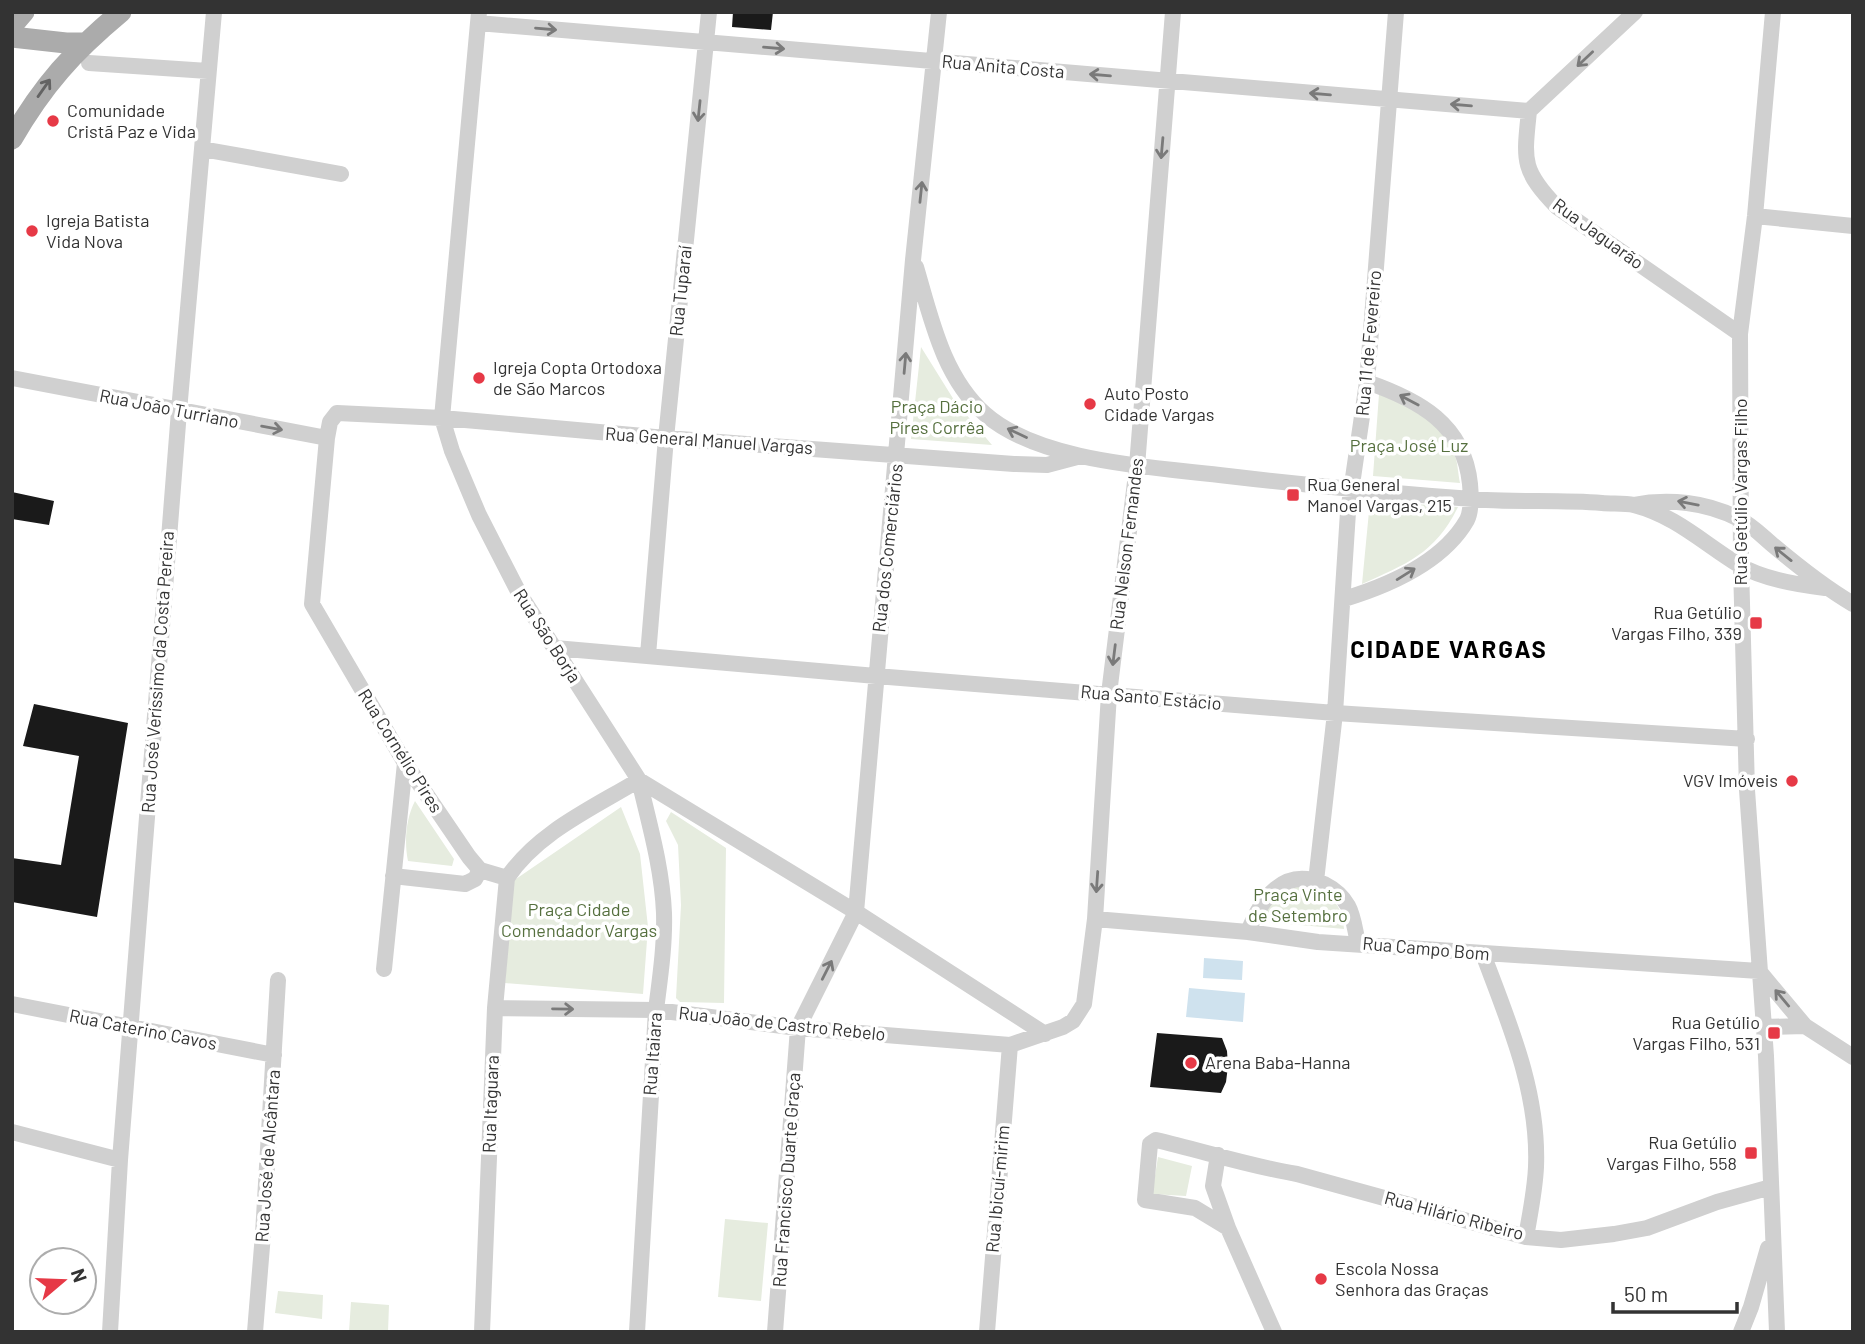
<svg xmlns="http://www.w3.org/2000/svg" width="1865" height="1344" viewBox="0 0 1865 1344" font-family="Barlow,sans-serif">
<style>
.green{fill:#e6ecdf}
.water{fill:#cfe2ee}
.building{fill:#1a1a1a}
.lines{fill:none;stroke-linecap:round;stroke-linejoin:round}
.minor{stroke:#d0d0d0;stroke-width:16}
.major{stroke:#ababab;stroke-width:21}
.oneway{stroke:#7a7a7a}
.oneway2{stroke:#636363}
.poi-dot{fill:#e63946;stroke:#fff;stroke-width:2.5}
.labels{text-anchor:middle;stroke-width:7;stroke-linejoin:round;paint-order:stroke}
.street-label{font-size:18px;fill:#333;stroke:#fff}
.poi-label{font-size:18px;fill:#333;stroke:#fff;text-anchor:start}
.park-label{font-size:18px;fill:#56703f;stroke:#fff}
.district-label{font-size:24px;font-weight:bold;letter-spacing:2px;fill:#000;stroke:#fff}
</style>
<rect width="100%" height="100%" fill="#fff"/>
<path class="green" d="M921,347L954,400L992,445L911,439Z
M1379,394C1409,406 1445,423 1455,456C1458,464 1458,474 1460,483L1373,476Z
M1370,501L1458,507C1435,554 1406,564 1362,584Z
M415,801L454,859L452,866L408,861C404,842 406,818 415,801Z
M621,807L640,854L648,927L643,994L505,983L513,881Z
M671,812L726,848L724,1003L680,1002L676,998L681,905L678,845L666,821Z
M1299,886C1326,893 1342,898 1344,929L1256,921L1280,892Z
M1158,1157L1192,1166L1186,1196L1152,1194Z
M725,1219L768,1223L761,1301L718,1297Z
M278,1291L323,1295L322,1319L275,1313Z
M351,1302L389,1305L388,1332H349Z"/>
<path class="water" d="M1204,958L1243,961L1242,980L1203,978Z
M1189,988L1245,993L1243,1022L1186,1017Z"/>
<path class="building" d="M733,12H773L771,30L732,27Z
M12,492L54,501L49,525L12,519Z
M34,704L128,723L97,917L12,902V858L61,865L79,756L23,746Z
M1157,1033L1222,1038L1227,1051L1228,1066L1226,1082L1221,1093L1150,1087Z"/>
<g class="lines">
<path class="minor" d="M479,12L442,418L452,451L479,515L519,593L639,780L856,912L1045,1034
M1635,12L1529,111C1524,160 1521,170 1557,207L1740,334
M1773,12L1755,216L1740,334L1741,566L1747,790L1766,1056L1777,1332
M478,23L1529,111
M89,63L208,71
M202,149L341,174
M1755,216L1853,226
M916,267C931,318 943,377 985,414C1041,463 1156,467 1228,476C1313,486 1400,494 1486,500C1524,502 1563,500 1602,503C1612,504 1624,503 1634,505C1676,516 1703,543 1739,565C1763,579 1798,585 1825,588
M12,378L327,438
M1633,505C1668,498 1707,502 1739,519C1752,525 1763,537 1774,546C1799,567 1824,587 1853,604
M1344,599C1387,586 1443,562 1467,520C1472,510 1471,495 1470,484C1464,424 1419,400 1367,382
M555,648L876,676L1335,713L1747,739
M648,655L666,438L709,12
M393,876L465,884L475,879L480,870
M507,878L480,870L469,857L405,763L312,604L327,438L330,422L337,413L442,418L666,438L1014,464L1047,465L1081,456
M1316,881L1335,713L1348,512L1367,382L1396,12
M1095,919L1248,932L1318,942L1759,971
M1248,932C1261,899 1283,866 1324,884C1334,889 1343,897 1348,906C1354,917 1355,931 1358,943
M1483,954C1509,1023 1539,1092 1536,1167C1535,1190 1530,1214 1526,1237
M384,969L405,763
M1759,971L1805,1026L1853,1057
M12,1004L274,1055
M495,1008L656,1010L798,1028L1010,1045L1063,1027L1073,1021L1084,1004L1095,919L1109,694L1137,466L1173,12
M1763,1027L1805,1026
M12,1132L120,1160
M1218,1155L1213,1186L1228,1228L1195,1208L1145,1200L1150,1144L1156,1140C1203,1151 1249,1166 1297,1174L1526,1237L1561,1240L1614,1234L1647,1228L1717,1202L1771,1187
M1228,1228L1274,1332
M110,1332L120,1160L179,411L214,12
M255,1332L263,1234L278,980
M482,1332L495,1008L507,878C538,832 593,808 639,780C649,823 662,867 664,913C665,945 660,978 656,1010L637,1332
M775,1332L798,1028L856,912L913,260L939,12
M987,1332L1010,1045
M1741,1332L1751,1307L1768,1248"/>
<path class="major" d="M12,26L24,12
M12,37L66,43H83
M12,139C43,85 73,52 121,12"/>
</g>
<defs><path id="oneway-shaft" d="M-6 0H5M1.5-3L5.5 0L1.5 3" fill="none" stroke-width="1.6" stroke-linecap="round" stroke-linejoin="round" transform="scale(1.75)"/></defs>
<g class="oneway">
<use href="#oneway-shaft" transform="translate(546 29) rotate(5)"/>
<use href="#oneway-shaft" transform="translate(774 48) rotate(5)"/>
<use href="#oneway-shaft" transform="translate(1585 59) rotate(137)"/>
<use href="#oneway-shaft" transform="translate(1100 75) rotate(-175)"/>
<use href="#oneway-shaft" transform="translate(1320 94) rotate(-175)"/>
<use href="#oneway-shaft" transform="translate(1461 105) rotate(-175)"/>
<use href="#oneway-shaft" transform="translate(699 111) rotate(96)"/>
<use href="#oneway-shaft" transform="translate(1162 148) rotate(95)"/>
<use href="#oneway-shaft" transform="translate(921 192) rotate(-84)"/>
<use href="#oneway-shaft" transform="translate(905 363) rotate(-85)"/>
<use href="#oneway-shaft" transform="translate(1409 400) rotate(-152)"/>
<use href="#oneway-shaft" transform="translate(272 428) rotate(10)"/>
<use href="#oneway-shaft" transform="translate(1017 433) rotate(-155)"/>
<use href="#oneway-shaft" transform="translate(1688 503) rotate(-169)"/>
<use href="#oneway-shaft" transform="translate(1783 554) rotate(-141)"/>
<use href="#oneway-shaft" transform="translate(1406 574) rotate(-32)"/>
<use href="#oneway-shaft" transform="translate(1114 655) rotate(97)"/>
<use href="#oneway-shaft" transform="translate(1097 882) rotate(94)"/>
<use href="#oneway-shaft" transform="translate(827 970) rotate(-63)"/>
<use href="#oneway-shaft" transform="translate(1782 998) rotate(-130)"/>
<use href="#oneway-shaft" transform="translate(563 1009) rotate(1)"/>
</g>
<use class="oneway2" href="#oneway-shaft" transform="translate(44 88) rotate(-55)"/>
<g class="poi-dot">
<circle cx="53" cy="121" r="7"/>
<circle cx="32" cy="231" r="7"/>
<circle cx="479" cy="378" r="7"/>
<circle cx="1090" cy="404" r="7"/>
<rect x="1286" y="488" width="14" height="14" rx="3.5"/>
<rect x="1749" y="616" width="14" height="14" rx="3.5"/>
<circle cx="1792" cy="781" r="7"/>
<rect x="1767" y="1026" width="14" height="14" rx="3.5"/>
<circle cx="1191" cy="1063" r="7"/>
<rect x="1744" y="1146" width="14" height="14" rx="3.5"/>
<circle cx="1321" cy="1279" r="7"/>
</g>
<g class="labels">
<g class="street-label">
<text transform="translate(1003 67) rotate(5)" y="6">Rua Anita Costa</text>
<text transform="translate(1598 234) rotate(36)" y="6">Rua Jaguarão</text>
<text transform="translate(681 291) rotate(-84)" y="6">Rua Tuparaí</text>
<text transform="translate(1369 343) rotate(-85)" y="6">Rua 11 de Fevereiro</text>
<text transform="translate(169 409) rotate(11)" y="6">Rua João Turriano</text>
<text transform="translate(709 441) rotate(4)" y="6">Rua General Manuel Vargas</text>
<text transform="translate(1741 492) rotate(-90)" y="6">Rua Getúlio Vargas Filho</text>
<text transform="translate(1127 544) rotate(-83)" y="6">Rua Nelson Fernandes</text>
<text transform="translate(888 548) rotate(-84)" y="6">Rua dos Comerciários</text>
<text transform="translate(547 636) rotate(57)" y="6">Rua São Borja</text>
<text transform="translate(158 672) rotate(-86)" y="6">Rua José Veríssimo da Costa Pereira</text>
<text transform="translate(1151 698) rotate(5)" y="6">Rua Santo Estácio</text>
<text transform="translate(400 751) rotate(58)" y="6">Rua Cornélio Pires</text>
<text transform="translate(1426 949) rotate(5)" y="6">Rua Campo Bom</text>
<text transform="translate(782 1024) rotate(6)" y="6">Rua João de Castro Rebelo</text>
<text transform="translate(143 1030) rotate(11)" y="6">Rua Caterino Cavos</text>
<text transform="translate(653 1054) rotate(-86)" y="6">Rua Itaiara</text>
<text transform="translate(491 1104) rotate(-88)" y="6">Rua Itaguara</text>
<text transform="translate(268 1156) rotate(-86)" y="6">Rua José de Alcântara</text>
<text transform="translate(787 1180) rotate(-86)" y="6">Rua Francisco Duarte Graça</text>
<text transform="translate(998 1189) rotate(-85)" y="6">Rua Ibicuí-mirim</text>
<text transform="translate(1454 1216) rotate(15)" y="6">Rua Hilário Ribeiro</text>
</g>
<g class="poi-label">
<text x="67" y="117">Comunidade<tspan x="67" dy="21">Cristã Paz e Vida</tspan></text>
<text x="46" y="227">Igreja Batista<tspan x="46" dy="21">Vida Nova</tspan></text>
<text x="493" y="374">Igreja Copta Ortodoxa<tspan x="493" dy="21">de São Marcos</tspan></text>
<text x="1104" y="400">Auto Posto<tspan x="1104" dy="21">Cidade Vargas</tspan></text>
<text x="1307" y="491">Rua General<tspan x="1307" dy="21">Manoel Vargas, 215</tspan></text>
<text x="1742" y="619" text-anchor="end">Rua Getúlio<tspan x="1742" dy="21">Vargas Filho, 339</tspan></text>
<text x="1778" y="787" text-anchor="end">VGV Imóveis</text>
<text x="1760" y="1029" text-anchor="end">Rua Getúlio<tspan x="1760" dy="21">Vargas Filho, 531</tspan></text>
<text x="1205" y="1069">Arena Baba-Hanna</text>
<text x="1737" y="1149" text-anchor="end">Rua Getúlio<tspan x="1737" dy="21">Vargas Filho, 558</tspan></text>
<text x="1335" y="1275">Escola Nossa<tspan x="1335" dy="21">Senhora das Graças</tspan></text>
</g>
<g class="park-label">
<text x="937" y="413">Praça Dácio<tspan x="937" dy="21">Píres Corrêa</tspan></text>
<text x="1409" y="452">Praça José Luz</text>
<text x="1298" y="901">Praça Vinte<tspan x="1298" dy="21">de Setembro</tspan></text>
<text x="579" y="916">Praça Cidade<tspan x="579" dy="21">Comendador Vargas</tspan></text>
</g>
<g class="district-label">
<text x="1449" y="658">CIDADE VARGAS</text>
</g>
</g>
<rect width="1865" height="1344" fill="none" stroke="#333333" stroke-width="28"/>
<g transform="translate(63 1281) rotate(71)"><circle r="33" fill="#ffffff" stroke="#adadad" stroke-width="2"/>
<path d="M0-5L12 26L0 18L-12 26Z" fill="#e63946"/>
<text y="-10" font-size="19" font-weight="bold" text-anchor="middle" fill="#333333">N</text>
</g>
<path d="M1613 1302v10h124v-10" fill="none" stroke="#333333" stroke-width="3.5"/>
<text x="1624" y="1302" font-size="21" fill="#333333" stroke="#ffffff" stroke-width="5" paint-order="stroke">50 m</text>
</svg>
